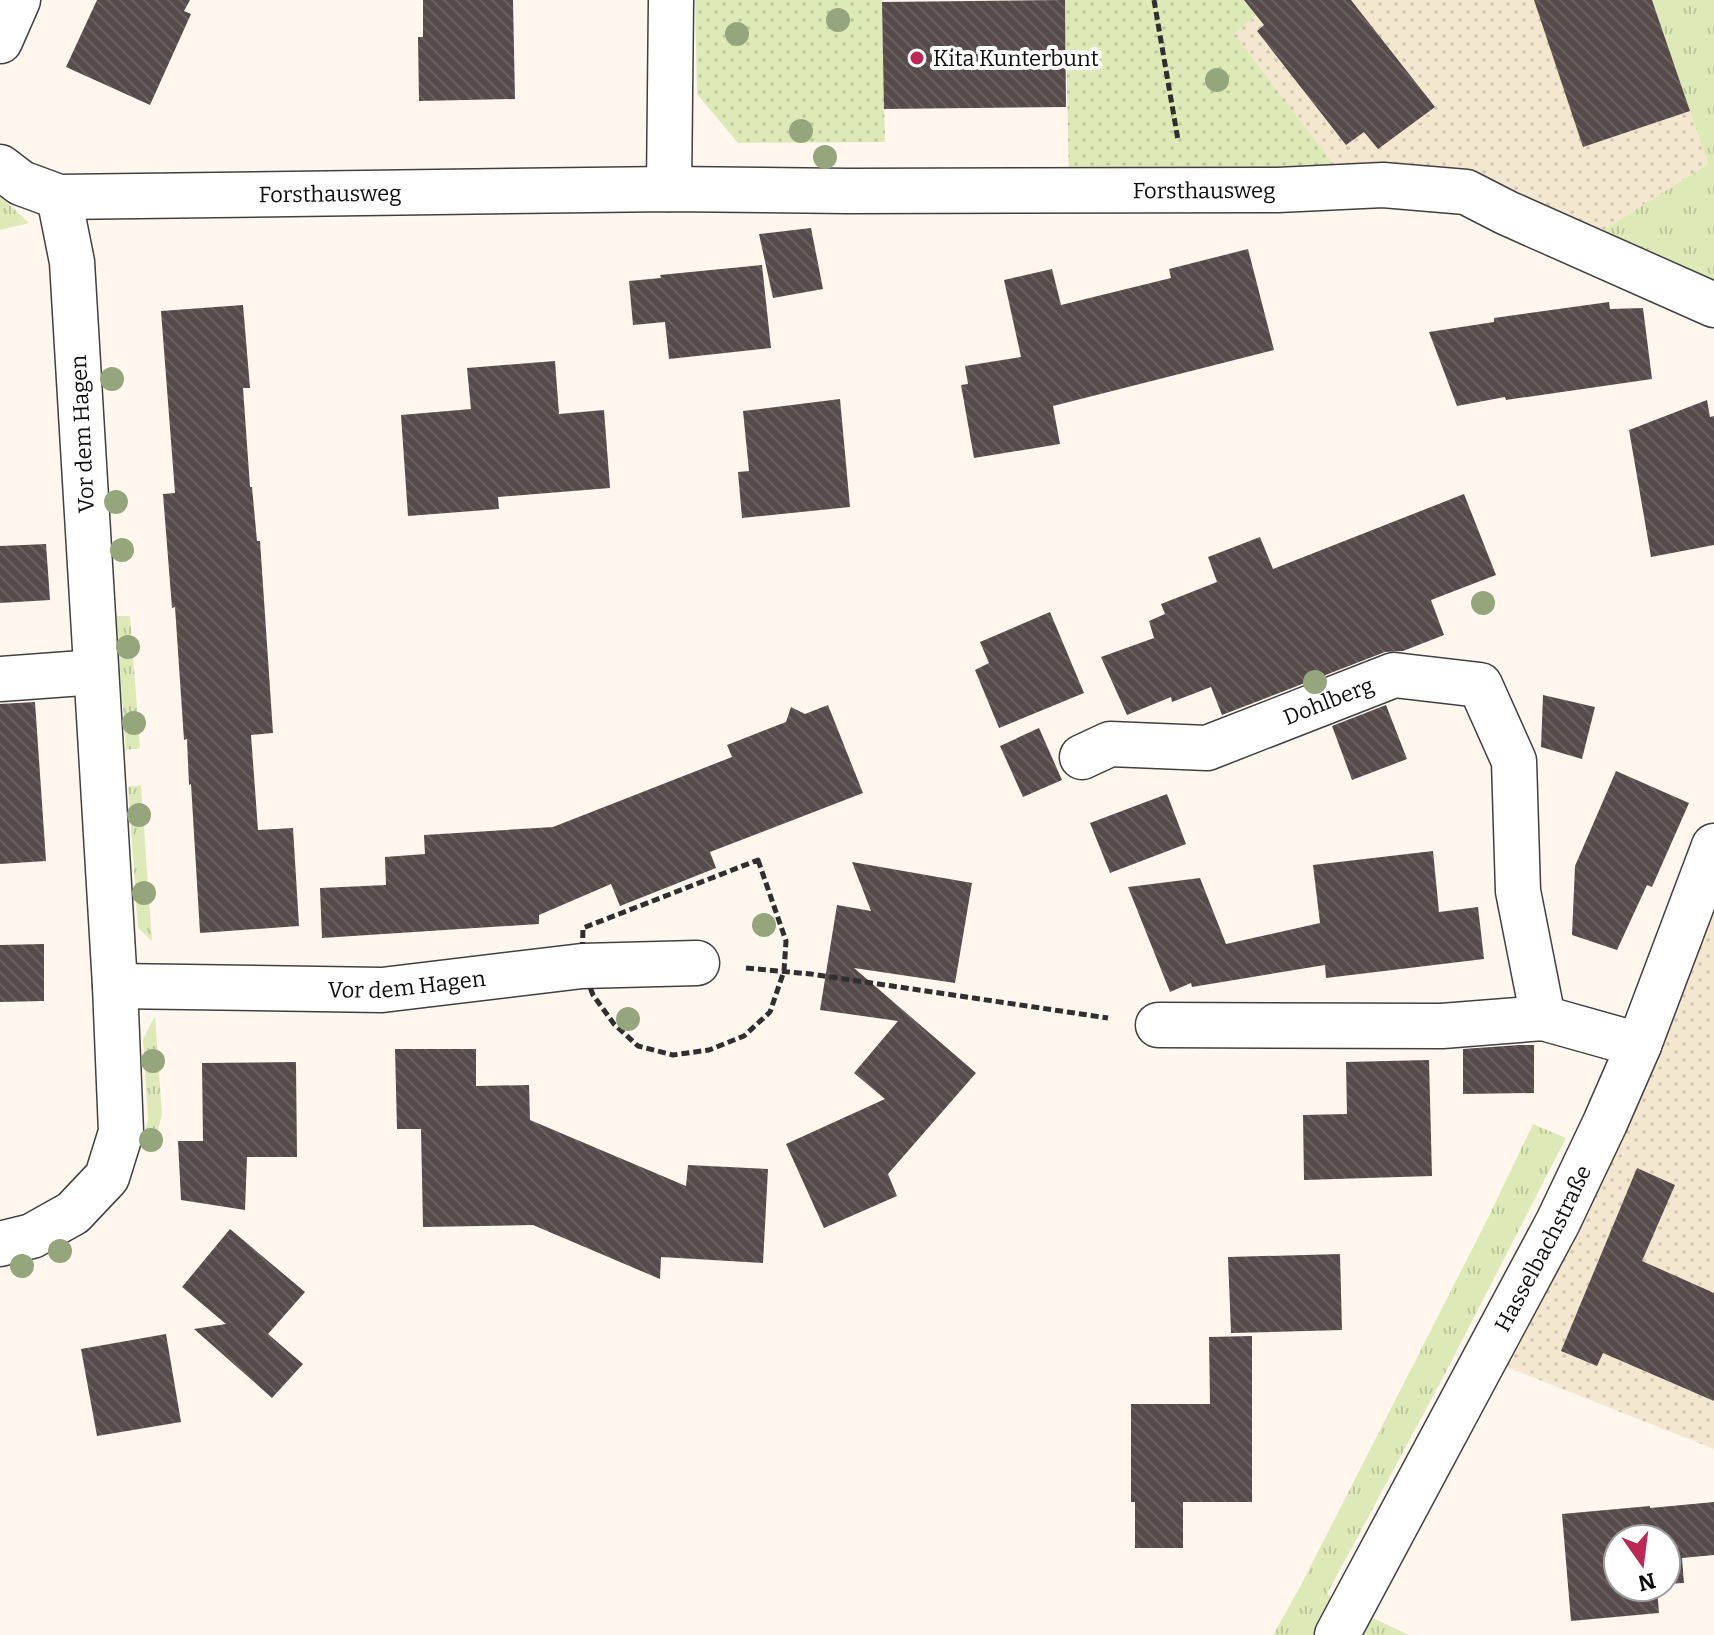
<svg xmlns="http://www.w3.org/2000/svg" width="1714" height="1635" viewBox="0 0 1714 1635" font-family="Bitter,serif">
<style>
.farmland{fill:url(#farmland-dots)}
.grass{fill:url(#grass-tufts)}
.park{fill:url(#park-dots)}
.building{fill:url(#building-back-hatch)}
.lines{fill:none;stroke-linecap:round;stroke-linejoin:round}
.minor-casing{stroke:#404040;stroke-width:47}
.tertiary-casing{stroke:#404040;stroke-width:47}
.path{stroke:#2f2f2f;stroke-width:5;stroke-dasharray:8 4;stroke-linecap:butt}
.minor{stroke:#fff;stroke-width:44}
.tertiary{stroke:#fff;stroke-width:44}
.tree{fill:#95a67c}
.poi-dot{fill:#bc2754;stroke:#fff;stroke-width:3}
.labels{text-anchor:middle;stroke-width:8;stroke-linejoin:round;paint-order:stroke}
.poi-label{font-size:22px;fill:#0d0d0d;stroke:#fff;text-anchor:start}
.street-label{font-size:22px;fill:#0d0d0d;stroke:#fff}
</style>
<defs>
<pattern id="farmland-dots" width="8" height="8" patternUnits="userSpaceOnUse" patternTransform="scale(2)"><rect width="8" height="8" fill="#f4e7cf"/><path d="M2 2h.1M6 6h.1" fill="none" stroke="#d0c5b1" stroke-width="1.8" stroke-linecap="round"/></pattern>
<pattern id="grass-tufts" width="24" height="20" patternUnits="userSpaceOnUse" patternTransform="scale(2)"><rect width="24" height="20" fill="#dee9b8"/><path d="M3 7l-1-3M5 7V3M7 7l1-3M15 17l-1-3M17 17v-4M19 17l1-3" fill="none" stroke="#bdc79d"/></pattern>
<pattern id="park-dots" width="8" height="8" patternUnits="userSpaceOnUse" patternTransform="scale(2)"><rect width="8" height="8" fill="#dee9b8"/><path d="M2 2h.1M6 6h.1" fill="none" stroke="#bdc79d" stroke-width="1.8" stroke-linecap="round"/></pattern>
<pattern id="building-back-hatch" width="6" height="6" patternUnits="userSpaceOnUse" patternTransform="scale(2)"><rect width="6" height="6" fill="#564b4a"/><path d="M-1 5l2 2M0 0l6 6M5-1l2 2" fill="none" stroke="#696060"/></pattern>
</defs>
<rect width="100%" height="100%" fill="#fff7ee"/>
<path class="farmland" d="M1250,0H1652L1708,164L1586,241L1347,182L1233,34L1259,14Z
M1714,862V1449L1492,1361Z"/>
<path class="grass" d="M1652,0H1714V297L1586,241L1708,164Z
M0,196L29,223L0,230Z
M116,616H130L140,748L126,750Z
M141,785V786L152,941L138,928L128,787Z
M155,1016L162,1114L153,1149L141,1146L148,1119L143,1039Z
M1533,1124L1566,1138L1448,1368L1327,1594L1375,1619L1409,1635H1273L1300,1587L1488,1218Z"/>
<path class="park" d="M695,0H882L885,142L738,143L697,94Z
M1065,0H1250L1259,13L1234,34L1347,182H1069Z"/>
<path class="building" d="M97,0H190L184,11L191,14L150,105L66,67Z
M423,0H513L515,99L419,101L418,37H423Z
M1065,0L1066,107L884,109L882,2Z
M1244,0H1351L1435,107L1378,149L1364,132L1346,145L1257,31L1264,25Z
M1534,0H1652L1690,111L1583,147Z
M811,228L823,289L773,298L759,234Z
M1248,249L1274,350L1053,406L1060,444L974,458L961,385L968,384L965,366L1021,357L1004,280L1052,269L1061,305L1171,278L1169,269Z
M762,265L771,348L669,359L665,322L633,325L629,281L661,278L660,275Z
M1609,302L1610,309L1643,308L1652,379L1506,400L1505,397L1457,406L1429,332L1494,322V318Z
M243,305L250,388H243L250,487H252L257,541H260L273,733L251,735L258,830L293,828L299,926L200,933L191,784L189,785L187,739L184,740L175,607L172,608L163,494L175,493L161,311Z
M555,361L559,414L604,410L610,488L498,497L499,509L408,516L401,415L471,409L467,368Z
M840,399L850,507L742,518L738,472L749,471L743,411Z
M1707,400L1710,417L1714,416V545L1651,557L1629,430Z
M1464,494L1496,575L1431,600L1444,635L1403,651L1385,652L1222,715L1211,687L1172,702L1171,697L1127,715L1101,657L1154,638L1149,621L1165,614L1161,604L1217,582L1208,557L1260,537L1273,569Z
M46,544L50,600L0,603V546Z
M1050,612L1084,693L999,728L975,670L989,663L980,642Z
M1543,695L1595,707L1582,759L1541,747Z
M35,702L46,861L0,864V704Z
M828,705L863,793L710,852L716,868L620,906L611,884L539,915V924L322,938L320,888L386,885L385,857L425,854L424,835L553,827L732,757L727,745L786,722L791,707L805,714Z
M1386,705L1407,759L1352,780L1332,726Z
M1039,728L1062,780L1023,797L1000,746Z
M1616,771L1689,803L1652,887L1647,885L1617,950L1572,935L1575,866Z
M1167,794L1186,844L1110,873L1090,823Z
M1433,851L1439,912L1478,907L1484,959L1326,978L1325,965L1192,987L1191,983L1170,992L1128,887L1200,878L1226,944L1320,923L1313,865Z
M852,862L972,883L955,983L854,968L976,1073L888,1174L897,1196L824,1228L786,1144L885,1099L854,1073L898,1021L820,1010L837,905L871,911Z
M44,944V1001L0,1002V945Z
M1519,1045H1534V1093L1463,1094V1049Z
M395,1049H476V1086L529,1085L530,1120L686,1186L688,1165L768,1169L763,1263L661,1257L660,1279L533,1225L423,1227L421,1129H397Z
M1429,1060L1432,1176L1304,1180L1303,1115L1347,1114L1346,1062Z
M296,1062L297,1157H247L245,1210L181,1200L178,1141H203L202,1063Z
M1637,1168L1675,1185L1642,1261L1714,1293V1401L1603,1353L1597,1366L1561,1351Z
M230,1229L305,1292L268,1334L303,1364L272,1398L194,1329L226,1324L182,1287Z
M1340,1254L1342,1330L1231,1333L1228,1257Z
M166,1334L181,1422L97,1436L81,1349Z
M1252,1336V1502H1183V1548H1135V1502H1131V1404H1210L1209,1337Z
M1714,1502V1555L1682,1558L1684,1583L1666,1584V1539H1618V1587H1657L1659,1613L1571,1621L1562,1514L1650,1506V1508Z"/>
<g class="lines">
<defs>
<g id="minor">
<path d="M0,41L18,0"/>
<path id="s1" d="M0,167L21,183L59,197L669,189L848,191L1278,190L1383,185L1466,192L1507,213L1714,305"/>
<path d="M669,189L671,0"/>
<path d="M0,679L96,672"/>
<path id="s2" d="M1082,757L1110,744L1207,748L1394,675L1480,685L1514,761L1518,891L1543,1018"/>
<path id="s3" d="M115,986L382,990L582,966L697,963"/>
<path d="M1158,1025L1442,1026L1543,1018L1639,1045"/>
<path d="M0,1244L32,1236L73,1213L107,1177L121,1132L115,986L72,262L59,197"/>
</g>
<g id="tertiary">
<path id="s4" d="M1337,1635L1558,1222L1605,1123L1639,1045L1714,846"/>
</g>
</defs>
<use href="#minor" class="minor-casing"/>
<use href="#tertiary" class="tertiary-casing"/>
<path class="path" d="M1154,0L1178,140
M758,860L786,941L784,971L770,1012L744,1036L709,1050L673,1055L638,1046L614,1024L593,995L582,966L583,928Z
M746,968L811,974L1108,1018"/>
<use href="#minor" class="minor"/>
<use href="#tertiary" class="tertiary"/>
</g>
<g class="tree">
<circle cx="838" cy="20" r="12"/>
<circle cx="737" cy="34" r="12"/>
<circle cx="1217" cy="80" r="12"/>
<circle cx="801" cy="131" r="12"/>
<circle cx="825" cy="157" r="12"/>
<circle cx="112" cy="379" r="12"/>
<circle cx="116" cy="502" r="12"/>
<circle cx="122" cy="550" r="12"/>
<circle cx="1483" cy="603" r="12"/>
<circle cx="128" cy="647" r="12"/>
<circle cx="1315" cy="682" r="12"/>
<circle cx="134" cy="723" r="12"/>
<circle cx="139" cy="815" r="12"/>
<circle cx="144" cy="893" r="12"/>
<circle cx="764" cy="925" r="12"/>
<circle cx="628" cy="1019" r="12"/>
<circle cx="153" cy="1061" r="12"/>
<circle cx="151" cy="1140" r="12"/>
<circle cx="60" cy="1251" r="12"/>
<circle cx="22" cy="1266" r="12"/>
</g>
<circle class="poi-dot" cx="917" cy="58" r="8"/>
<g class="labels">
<g class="poi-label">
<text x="933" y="66">Kita Kunterbunt</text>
</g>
<g class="street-label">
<text dy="8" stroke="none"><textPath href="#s1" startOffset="1212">Forsthausweg</textPath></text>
<text dy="8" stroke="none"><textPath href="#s1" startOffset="338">Forsthausweg</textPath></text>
<text transform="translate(82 434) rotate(-93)" y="8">Vor dem Hagen</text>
<text dy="8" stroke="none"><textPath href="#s2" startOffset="258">Dohlberg</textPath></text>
<text dy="8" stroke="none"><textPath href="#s3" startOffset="292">Vor dem Hagen</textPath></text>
<text dy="8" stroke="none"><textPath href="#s4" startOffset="438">Hasselbachstraße</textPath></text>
</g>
</g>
<g transform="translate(1642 1563) rotate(166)"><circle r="38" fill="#ffffff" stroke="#9e9e9e" stroke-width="2"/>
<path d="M0-6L14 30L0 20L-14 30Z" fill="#bc2754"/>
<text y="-12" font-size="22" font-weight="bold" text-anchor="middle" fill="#0d0d0d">N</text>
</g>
</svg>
